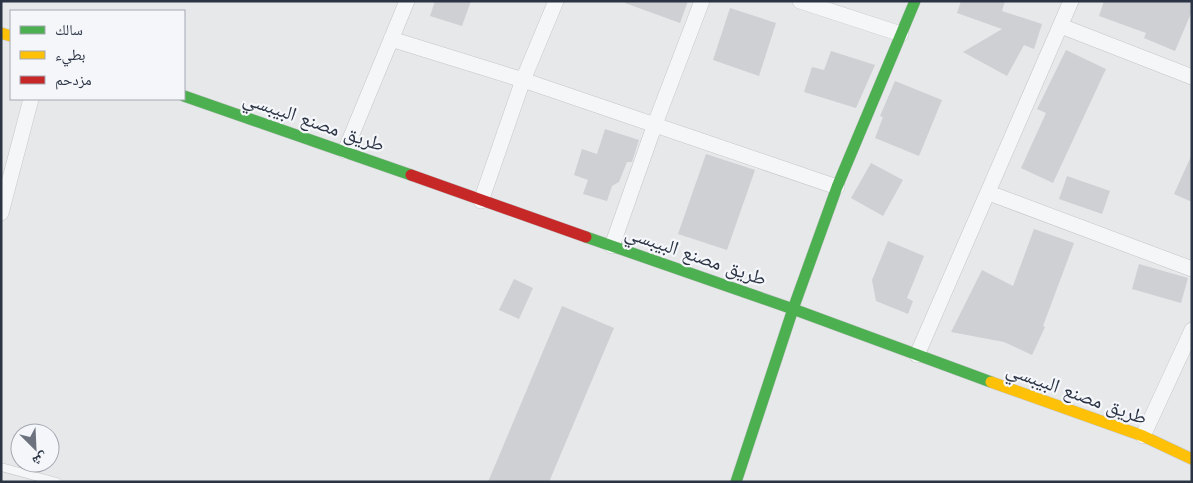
<svg xmlns="http://www.w3.org/2000/svg" width="1193" height="483" viewBox="0 0 1193 483" font-family="Jost,'Noto Naskh Arabic',sans-serif">
<style>
.building{fill:#ced0d3}
.lines{fill:none;stroke-linecap:round;stroke-linejoin:round}
.lane-casing{stroke:#c4c6c8;stroke-width:9}
.street-casing{stroke:#c4c6c8;stroke-width:16}
.fast-casing{stroke:#c4c6c8;stroke-width:12}
.slow-casing{stroke:#c4c6c8;stroke-width:12}
.jam-casing{stroke:#c4c6c8;stroke-width:12}
.lane{stroke:#f5f6f7;stroke-width:8}
.street{stroke:#f5f6f7;stroke-width:15}
.fast{stroke:#4caf50;stroke-width:11}
.slow{stroke:#ffc107;stroke-width:11}
.jam{stroke:#c62828;stroke-width:11}
.labels{text-anchor:middle;stroke-width:4.5;stroke-linejoin:round;paint-order:stroke}
.street-label{font-size:20px;fill:#2b3445;stroke:#f4f6f9}
</style>
<rect width="100%" height="100%" fill="#e6e8ea"/>
<path class="building" d="M435,1H471L462,26L430,16Z
M626,1H688L680,23L625,3Z
M961,1H1005L1002,11L1042,24L1034,49L1024,45L1007,76L963,52L1002,29L957,13Z
M1104,1H1192V11L1175,51L1144,38L1146,33L1099,16Z
M730,8L776,23L759,76L713,60Z
M1066,50L1106,69L1053,183L1021,168L1046,113L1037,109Z
M831,51L875,65L856,108L804,92L812,67L824,70Z
M895,81L942,100L919,156L875,138L883,117L880,116Z
M605,129L639,140L632,162H627L619,182L612,186L607,201L583,194L588,180L574,175L582,149L597,154Z
M706,154L755,170L727,250L678,234Z
M1192,154V202L1174,194Z
M871,163L903,180L883,216L851,198Z
M1067,176L1110,191L1102,214L1059,199Z
M1034,229L1074,243L1043,326L1045,327L1032,355L1004,342L951,332L982,270L1013,286Z
M888,241L924,256L907,298L913,301L908,314L876,301L872,280Z
M1139,264L1188,278L1181,303L1132,289Z
M514,279L533,288L519,319L499,310Z
M562,306L614,328L549,482H488Z"/>
<g class="lines">
<defs>
<path id="lane" d="M1,467L57,482"/>
<path id="street" d="M800,1L901,34
M1061,26L1192,77
M391,39L523,80L837,187
M345,151L407,1
M989,193L1192,269
M481,201L523,80L556,1
M1,213L31,99
M612,246L655,124L702,1
M917,355L1071,1
M1143,436L1192,330"/>
<path id="fast" d="M184,96L411,175
M586,237L793,309L991,382
M736,482L793,309L837,187L915,1"/>
<path id="slow" d="M1,33L11,36
M991,382L1143,436L1192,459"/>
<path id="jam" d="M411,175L586,237"/>
</defs>
<use href="#lane" class="lane-casing"/>
<use href="#street" class="street-casing"/>
<use href="#fast" class="fast-casing"/>
<use href="#slow" class="slow-casing"/>
<use href="#jam" class="jam-casing"/>
<use href="#lane" class="lane"/>
<use href="#street" class="street"/>
<use href="#fast" class="fast"/>
<use href="#slow" class="slow"/>
<use href="#jam" class="jam"/>
</g>
<g class="labels">
<g class="street-label">
<text transform="translate(314 121) rotate(19)" y="7">طريق مصنع البيبسي</text>
<text transform="translate(696 255) rotate(19)" y="7">طريق مصنع البيبسي</text>
<text transform="translate(1077 393) rotate(20)" y="7">طريق مصنع البيبسي</text>
</g>
</g>
<rect width="1193" height="483" fill="none" stroke="#2b3445" stroke-width="5"/>
<rect x="10" y="10" width="175" height="90" fill="#f4f6f9" stroke="#a4a8b1"/>
<rect x="20" y="26" width="25" height="8" fill="#4caf50" stroke="#a4a8b1"/>
<text x="55" y="35" font-size="15" fill="#2b3445">سالك</text>
<rect x="20" y="51" width="25" height="8" fill="#ffc107" stroke="#a4a8b1"/>
<text x="55" y="60" font-size="15" fill="#2b3445">بطيء</text>
<rect x="20" y="76" width="25" height="8" fill="#c62828" stroke="#a4a8b1"/>
<text x="55" y="85" font-size="15" fill="#2b3445">مزدحم</text>
<g transform="translate(35 448) rotate(156)"><circle r="24" fill="#f4f6f9" stroke="#a4a8b1"/>
<path d="M0-4L9 19L0 12L-9 19Z" fill="#6c737f"/>
<text y="-8" font-size="14" font-weight="bold" text-anchor="middle" fill="#2b3445">ش</text>
</g>
</svg>
